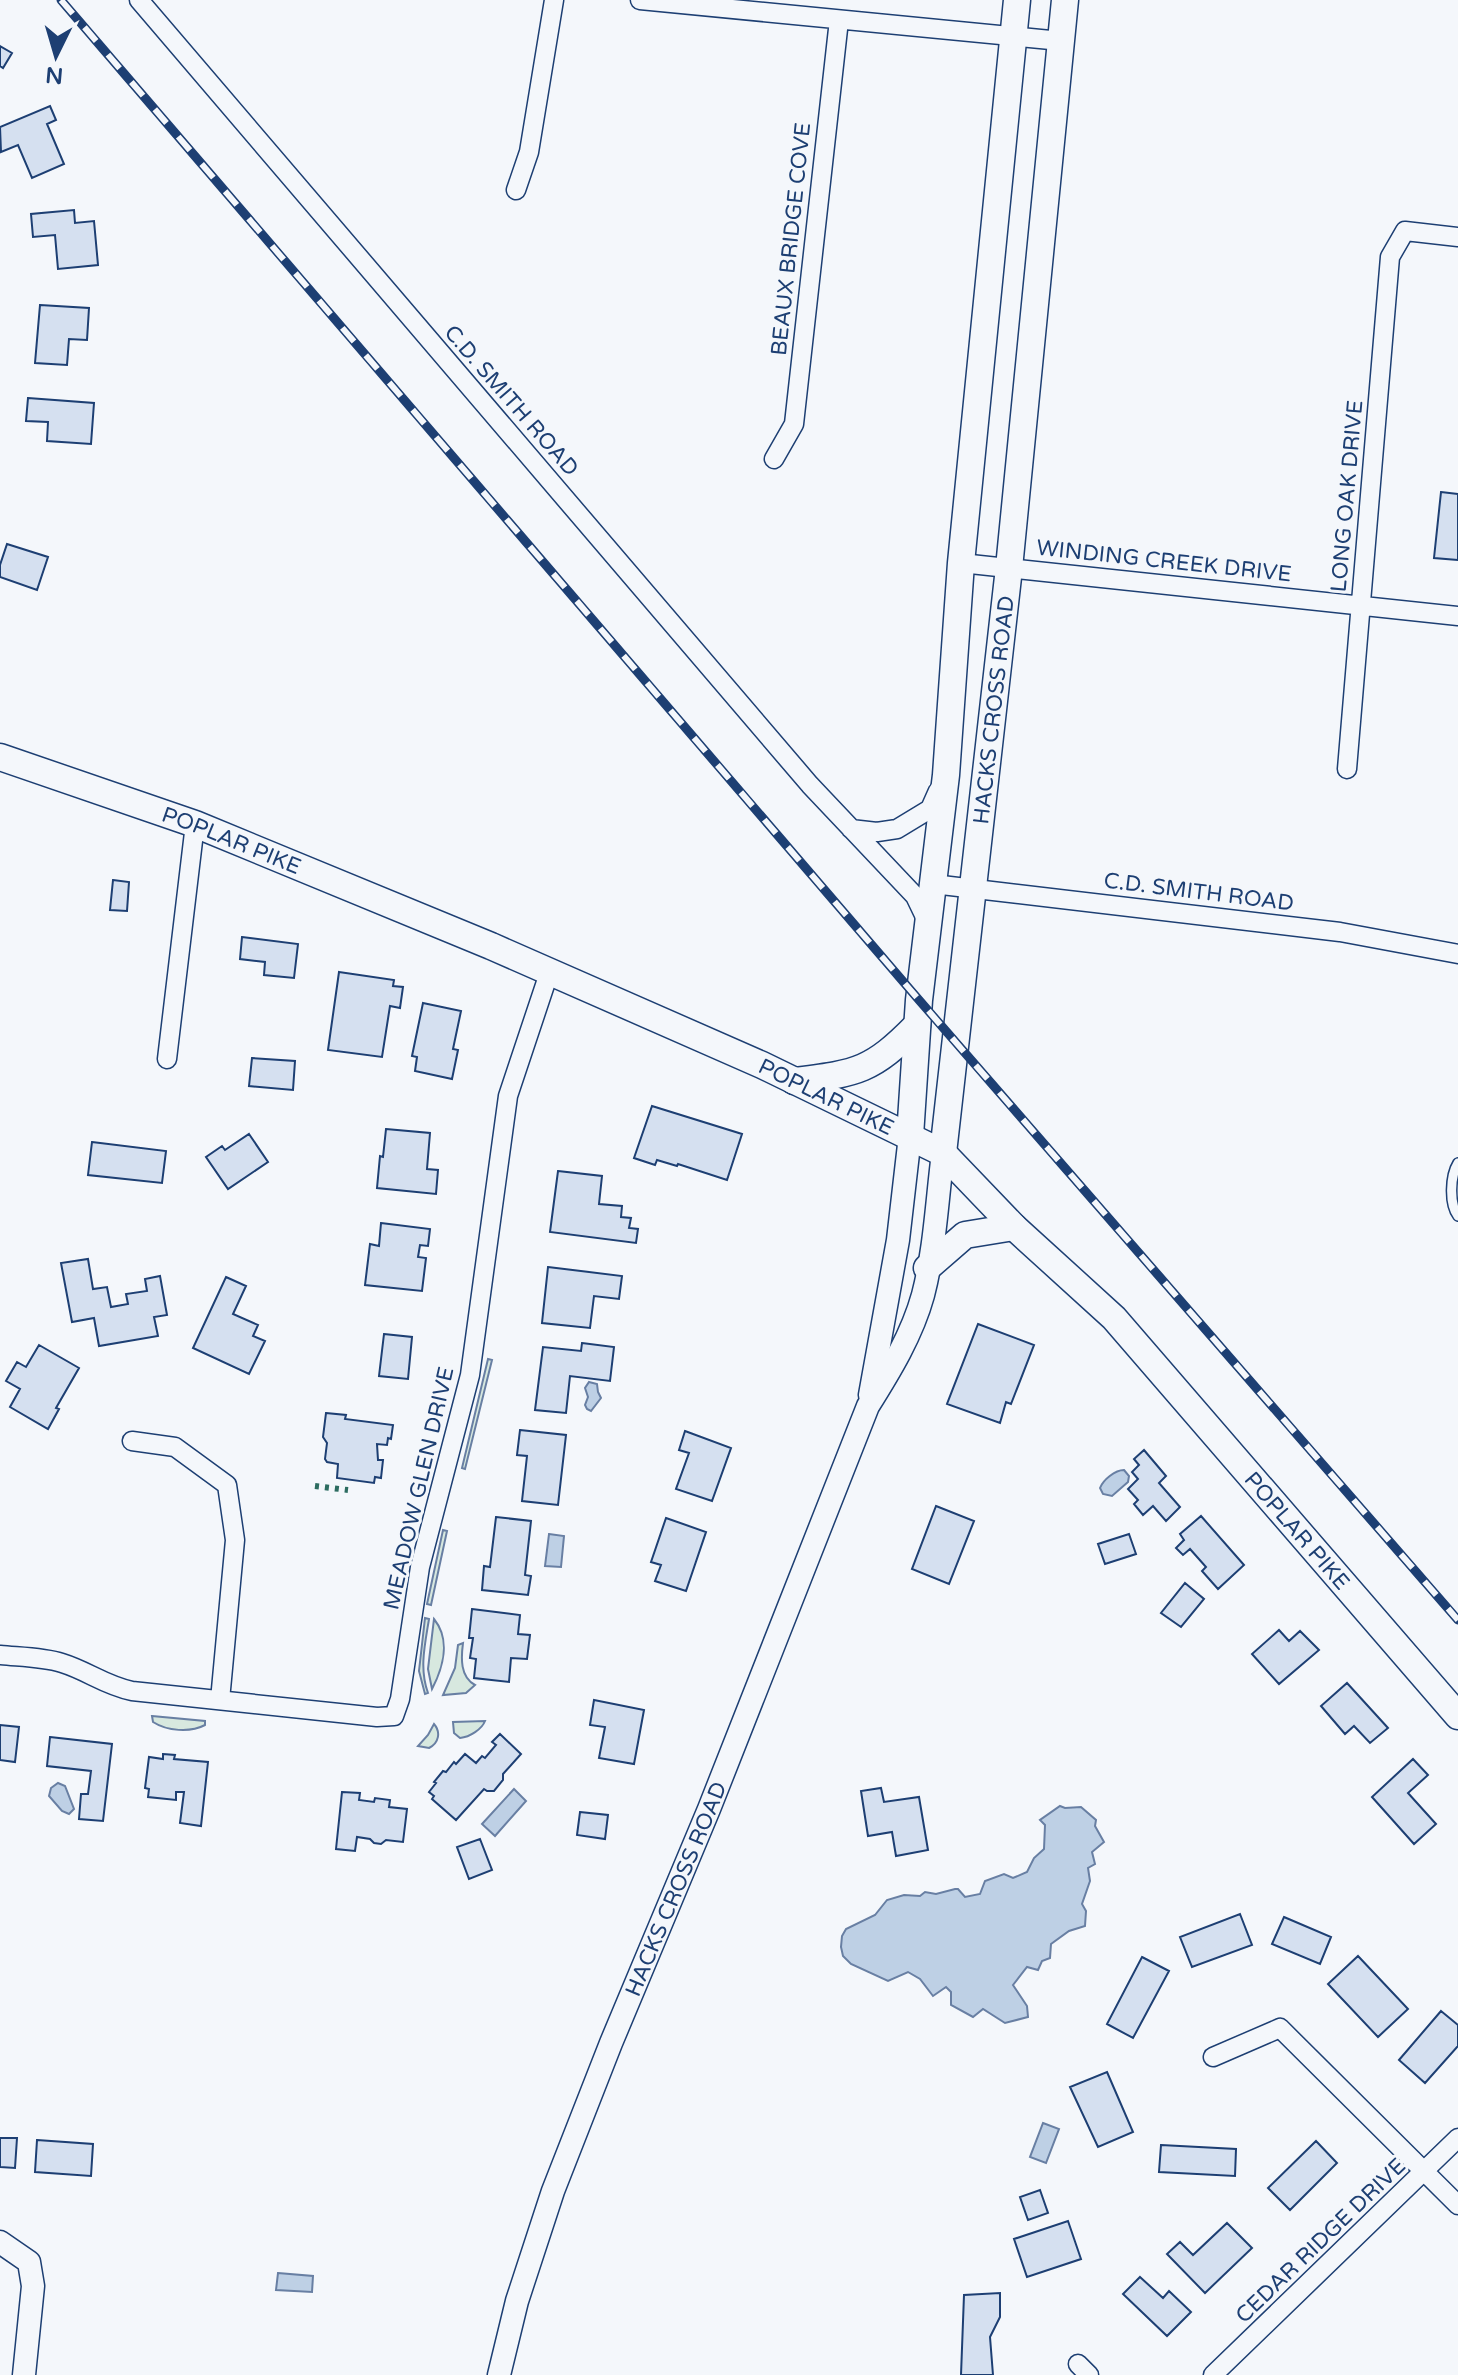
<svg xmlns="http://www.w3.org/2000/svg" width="1458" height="2375" viewBox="0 0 1458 2375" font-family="'Varela Round',sans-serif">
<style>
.green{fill:#d7e8df;stroke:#687fa3;stroke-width:2}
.water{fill:#bed0e5;stroke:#687fa3;stroke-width:2}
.building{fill:#d5e0f0;stroke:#1d3f73;stroke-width:2}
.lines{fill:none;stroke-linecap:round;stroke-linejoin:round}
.service-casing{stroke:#1d3f73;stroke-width:12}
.minor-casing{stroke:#1d3f73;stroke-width:21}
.tertiary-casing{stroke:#1d3f73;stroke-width:25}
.secondary-casing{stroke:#1d3f73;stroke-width:29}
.service{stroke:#f4f7fb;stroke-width:9}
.minor{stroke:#f4f7fb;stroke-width:18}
.tertiary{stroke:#f4f7fb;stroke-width:22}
.secondary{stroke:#f4f7fb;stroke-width:26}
.rail-casing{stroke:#1d3f73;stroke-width:9}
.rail{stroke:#f4f7fb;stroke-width:6;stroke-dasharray:18;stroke-linecap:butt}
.hedge{stroke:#2c6c60;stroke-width:6;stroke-dasharray:4 6;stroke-linecap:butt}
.labels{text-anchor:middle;stroke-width:6;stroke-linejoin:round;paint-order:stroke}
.street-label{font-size:22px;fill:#1d3f73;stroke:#f4f7fb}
</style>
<rect width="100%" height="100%" fill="#f4f7fb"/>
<path class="green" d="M488,1359L492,1360L465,1469L462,1468Z
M443,1530L447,1531L431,1605L427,1604Z
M425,1618L429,1619C425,1644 419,1669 428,1693L425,1694L419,1671Z
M434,1619C451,1640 443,1668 432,1689L428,1669Z
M463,1643C461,1658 460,1677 475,1685L466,1693L443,1695L455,1668L458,1645Z
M152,1716L205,1721V1725C190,1733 167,1731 153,1722Z
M485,1721C482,1729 470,1737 460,1738L454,1733L453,1722Z
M434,1724C441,1732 439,1743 429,1748L418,1746L428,1735Z"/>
<path class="water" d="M589,1382L597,1384L598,1392L601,1398L591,1411L587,1409L585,1405L588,1397L585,1388Z
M1124,1470L1129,1476L1128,1482L1112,1496L1103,1494L1100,1488C1103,1480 1115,1470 1124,1470Z
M549,1534L564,1536L561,1567L545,1566Z
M58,1783L65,1786L74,1809L69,1814L62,1811L49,1796L51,1788Z
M514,1789L526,1801L495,1836L482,1824Z
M1060,1806L1065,1808L1081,1807L1096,1820L1095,1826L1104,1842L1092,1852L1095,1864L1088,1868L1090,1881L1082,1904L1086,1911L1085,1926L1069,1931L1051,1944L1050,1958L1042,1961L1038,1970L1027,1967L1013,1985L1027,2006L1028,2017L1005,2023L983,2009L973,2017L951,2005V1992L946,1987L933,1996L920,1979L908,1972L888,1981L851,1964L843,1956L841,1947L842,1936L846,1929L875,1915L887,1900L904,1895L920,1896L925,1892L936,1894L955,1889H958L965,1897L980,1894L985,1881L1004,1874L1013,1878L1027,1872L1034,1858L1044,1849L1045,1825L1040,1820Z
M1043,2123L1059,2129L1046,2163L1030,2157Z
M278,2273L313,2276L312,2292L276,2290Z"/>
<path class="building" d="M0,46L12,53L3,68L0,66Z
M50,106L56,120L47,124L64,164L32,178L18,145L1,152L0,127Z
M74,210L75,223L94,221L98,265L58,269L55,235L33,237L31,214Z
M40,305L89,308L87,340L69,339L67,365L35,363Z
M28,398L94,403L91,444L47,441L48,422L26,421Z
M1441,492L1458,494V560L1434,558Z
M7,544L48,557L37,590L0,577V565Z
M113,880L129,882L127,911L110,910Z
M242,937L298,944L294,978L264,975L265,962L240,959Z
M339,972L394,980L393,986L403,987L400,1008L390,1006L382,1057L328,1050Z
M423,1003L461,1011L453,1049L458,1050L452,1079L415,1071L417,1057L412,1056Z
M252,1058L295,1061L293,1090L249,1086Z
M652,1106L742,1134L727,1180L678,1164L677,1166L657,1160L655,1165L634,1158Z
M386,1129L430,1133L427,1169L438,1170L436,1194L377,1188L380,1156L383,1157Z
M249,1134L268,1162L228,1189L206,1157L222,1146L225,1150Z
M92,1142L166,1151L162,1183L88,1175Z
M558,1171L602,1176L599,1204L622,1206L621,1217L631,1218L629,1228L638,1229L636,1243L550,1232Z
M381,1223L430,1229L428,1246L420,1245L418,1257L426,1258L422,1291L365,1285L370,1244L379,1246Z
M88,1259L93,1289L107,1287L111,1307L128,1304L126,1294L147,1291L145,1279L160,1276L167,1315L154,1317L158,1336L99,1346L94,1318L72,1322L61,1263Z
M548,1267L622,1276L619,1299L594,1296L590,1328L542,1323Z
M226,1277L246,1286L233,1314L258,1325L253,1336L265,1341L249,1374L193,1348Z
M978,1324L1034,1345L1011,1404L1006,1402L1000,1423L947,1404Z
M384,1334L412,1337L408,1379L379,1376Z
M582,1343L614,1347L610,1381L570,1376L566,1413L535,1410L543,1347L581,1351Z
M39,1345L79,1368L56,1408L59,1409L48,1429L10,1407L20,1389L6,1381L17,1362L26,1367Z
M326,1413L346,1415L345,1419L393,1425L391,1439L388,1438L387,1445L377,1444L378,1460H383L381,1478L375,1477L374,1483L337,1478L338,1464L327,1462L325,1459L327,1443L323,1437Z
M520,1430L566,1435L558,1505L522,1501L527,1456L517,1455Z
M685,1431L731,1448L712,1501L676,1489L689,1453L679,1450Z
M1144,1450L1166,1476L1159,1483L1180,1507L1166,1521L1153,1506L1143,1515L1134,1504L1138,1500L1128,1489L1138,1479L1132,1472L1139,1465L1134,1459Z
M936,1506L974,1521L949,1584L912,1569Z
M1201,1516L1244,1565L1218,1589L1202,1571L1206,1567L1190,1549L1183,1555L1176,1548L1184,1540L1180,1534Z
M496,1517L531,1521L525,1575L531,1576L528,1595L482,1590L484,1566L490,1567Z
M666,1518L706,1532L686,1591L655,1581L661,1565L651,1562Z
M1129,1534L1136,1554L1105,1564L1098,1544Z
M1185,1583L1204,1599L1181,1627L1161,1613Z
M472,1609L520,1615L518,1634L530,1635L527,1659L511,1658L509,1682L474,1678L476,1659L470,1658L473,1638H469Z
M1279,1630L1289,1641L1300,1631L1319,1650L1279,1684L1252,1654Z
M1347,1683L1388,1728L1370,1743L1354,1726L1345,1734L1321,1706Z
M594,1700L644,1710L634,1764L599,1758L605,1727L590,1725Z
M0,1725L19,1727L15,1762L0,1760Z
M500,1734L521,1754L503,1774V1780L494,1791H487L484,1789L456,1820L432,1799L434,1796L429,1792L436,1783L434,1782L443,1771L446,1772L454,1762L456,1764L465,1754L476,1763L482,1756L485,1758L496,1745L492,1742Z
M50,1737L112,1744L103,1821L79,1819L81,1794H88L91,1771L47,1766Z
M163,1754L175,1755L174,1759L208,1762L201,1826L180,1823L184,1792H176V1800L148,1797L149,1789L145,1788L149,1757L163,1759Z
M1413,1759L1428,1775L1408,1793L1436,1824L1414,1844L1372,1797Z
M881,1788L884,1802L919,1797L928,1850L896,1856L892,1832L868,1836L861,1791Z
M342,1792L360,1793L359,1800L374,1802L375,1798L390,1800L389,1807L407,1809L403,1842L386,1840L381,1844L374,1843L370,1839L357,1837L355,1851L336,1849Z
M580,1812L608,1815L605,1839L577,1835Z
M480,1839L492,1870L469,1879L457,1847Z
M1240,1914L1252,1945L1192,1967L1180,1937Z
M1284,1917L1331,1937L1320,1964L1272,1944Z
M1358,1956L1408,2009L1378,2037L1328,1984Z
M1142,1957L1169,1971L1133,2038L1107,2024Z
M1441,2011L1458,2025V2046L1425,2083L1399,2060Z
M1107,2072L1133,2132L1098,2147L1070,2087Z
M0,2138H17L15,2168L0,2167Z
M37,2140L93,2144L91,2176L35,2172Z
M1316,2141L1337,2163L1290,2210L1268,2188Z
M1161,2145L1236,2149L1235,2176L1159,2172Z
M1040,2190L1048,2213L1028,2220L1020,2197Z
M1068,2221L1081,2259L1027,2277L1014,2239Z
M1227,2223L1252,2248L1205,2293L1167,2254L1180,2242L1193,2255Z
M1140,2277L1163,2298L1169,2291L1191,2312L1167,2336L1123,2294Z
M1000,2293V2317L990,2337L993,2375H961L964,2295Z"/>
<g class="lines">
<defs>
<path id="service" d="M1458,1163C1450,1176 1449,1204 1458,1216"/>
<path id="minor" d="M139,0L810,785L915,896L927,921
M640,0L1061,41
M516,190L529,152L554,0
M774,459L794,424L839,20
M961,563L1458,616
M1347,769L1390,257L1405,231L1458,237
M851,829L877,832L897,829L930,809L938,791
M933,884L1340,932L1458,954
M167,1059L195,824
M132,1441L175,1447L227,1485L235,1540L220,1700
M0,1655C20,1657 43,1657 62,1663C88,1671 104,1685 132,1691L377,1717L394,1716L400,1699L420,1567L470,1375L508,1096L549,973
M1213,2057L1280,2028L1458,2205
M1078,2364L1089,2375
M1213,2375L1458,2138"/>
<g id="tertiary">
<path d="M870,1395L898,1240L910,1136"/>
<path d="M0,2242L29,2262L33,2286L24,2375"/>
<path id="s1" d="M499,2375L517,2301L553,2191L611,2043L709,1809L868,1406C890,1371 912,1335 923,1295C935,1249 937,1200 943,1153"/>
</g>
<g id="secondary">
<path id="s2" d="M0,757L195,824L491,946L762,1065L943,1153L1014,1227L1114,1318L1458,1716"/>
<path d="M794,1081C857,1073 871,1072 917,1025"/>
<path d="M910,1136L919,1000L946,775L961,563L1017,0"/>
<path id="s3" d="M943,1153L1009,568L1065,0"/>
<path d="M927,1268L965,1235L1014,1227"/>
</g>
</defs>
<use href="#service" class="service-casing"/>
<use href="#minor" class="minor-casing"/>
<use href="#tertiary" class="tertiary-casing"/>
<use href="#secondary" class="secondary-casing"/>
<use href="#service" class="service"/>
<use href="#minor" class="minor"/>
<use href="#tertiary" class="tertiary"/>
<use href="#secondary" class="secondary"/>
<defs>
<path id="rail" d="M61,0L919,1000L1458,1620"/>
</defs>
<use href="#rail" class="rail-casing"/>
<use href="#rail" class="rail"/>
<path class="hedge" d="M315,1486L348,1490"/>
</g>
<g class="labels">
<g class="street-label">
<text transform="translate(790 239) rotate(-84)" y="8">BEAUX BRIDGE COVE</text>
<text transform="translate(512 400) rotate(49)" y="8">C.D. SMITH ROAD</text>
<text transform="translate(1346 496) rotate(-85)" y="8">LONG OAK DRIVE</text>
<text transform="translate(1164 560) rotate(6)" y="8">WINDING CREEK DRIVE</text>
<text dy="8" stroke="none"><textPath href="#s3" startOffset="446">HACKS CROSS ROAD</textPath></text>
<text dy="8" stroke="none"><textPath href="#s2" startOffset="246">POPLAR PIKE</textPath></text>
<text transform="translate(1199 891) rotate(7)" y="8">C.D. SMITH ROAD</text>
<text dy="8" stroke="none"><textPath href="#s2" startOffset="894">POPLAR PIKE</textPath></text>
<text transform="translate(418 1488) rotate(-77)" y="8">MEADOW GLEN DRIVE</text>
<text dy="8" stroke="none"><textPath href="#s2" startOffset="1542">POPLAR PIKE</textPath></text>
<text dy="8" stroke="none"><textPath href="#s1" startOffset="518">HACKS CROSS ROAD</textPath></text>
<text transform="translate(1320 2240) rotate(-44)" y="8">CEDAR RIDGE DRIVE</text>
</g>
</g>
<g transform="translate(56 56) rotate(185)" stroke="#f4f7fb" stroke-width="6" paint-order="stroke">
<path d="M0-6L14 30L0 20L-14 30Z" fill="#1d3f73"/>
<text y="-12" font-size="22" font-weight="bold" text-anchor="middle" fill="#1d3f73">N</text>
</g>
</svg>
